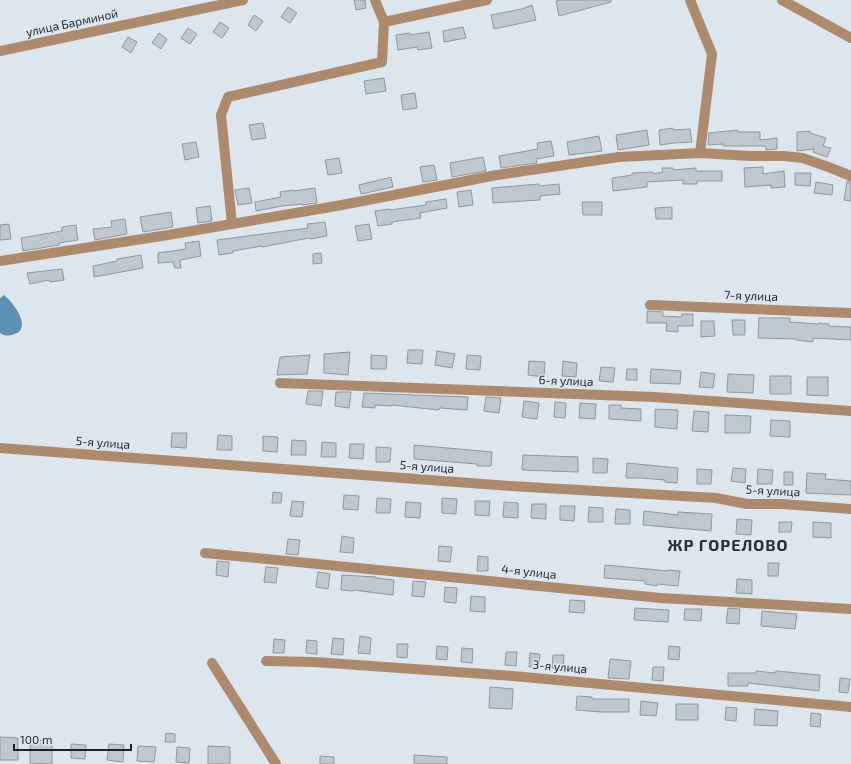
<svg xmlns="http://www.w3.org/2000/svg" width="851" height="764" viewBox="0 0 851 764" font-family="'Exo 2',sans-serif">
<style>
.water{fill:#5e90b4}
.building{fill:#bfc8d0;stroke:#8e989f}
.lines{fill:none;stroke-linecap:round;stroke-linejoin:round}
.minor{stroke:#ae8a6c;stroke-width:10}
.labels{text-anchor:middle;stroke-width:3;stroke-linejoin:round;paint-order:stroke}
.street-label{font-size:12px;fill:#1e2225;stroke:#dce6ee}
.district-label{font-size:16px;font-weight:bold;letter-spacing:1px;fill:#283036;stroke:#dce6ee}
</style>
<rect width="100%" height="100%" fill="#dce6ee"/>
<path class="water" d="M4,295C14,303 34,330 12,335C7,336 4,336 0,333V298Z"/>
<path class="building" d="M354,0H365L366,8L356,10Z
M561,0H611V2L559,16L556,1Z
M532,5L536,20L494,29L491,15L522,9Z
M288,7L297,13L290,23L281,17Z
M254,15L263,21L256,31L248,25Z
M220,22L229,28L222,38L213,32Z
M463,27L466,38L444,42L443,31Z
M188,28L197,34L190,44L181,38Z
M429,32L432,48L418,50L417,47L398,50L396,35L410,33V35Z
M159,33L167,39L161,49L152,43Z
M128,37L137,42L131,53L122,47Z
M384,78L386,91L366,94L364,81Z
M415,93L417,108L403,110L401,95Z
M263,123L266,138L252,140L249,125Z
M673,128V130L690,129L692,142L674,143L660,145L659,130Z
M647,130L649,145L618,150L616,135Z
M738,130V132H760V140L777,138V149L766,150V146H723V144L708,145L709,133Z
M810,131V133L826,138L823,146L831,148L827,157L813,152L814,149L797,151V132Z
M599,136L602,151L569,155L567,142Z
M551,141L554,156L536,159L537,163L501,168L499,156L538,149L537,143Z
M196,142L199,157L185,160L182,144Z
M483,157L486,171L452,177L450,163Z
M339,158L342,173L328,175L325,160Z
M434,165L437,180L423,182L420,167Z
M763,167V174L784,171L785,187L771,188V185L745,187L744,168Z
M662,168H673V170L696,168V171H722V181H697V184H683V180L647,182V187L613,191L612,178L632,175V173L653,172V174L663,172Z
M795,173H811L810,186L795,185Z
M391,177L393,187L361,194L359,185Z
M847,181L851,182V201L844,200Z
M816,182L833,185L832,195L814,193Z
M539,184V186L559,184L560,194L540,196V200L493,203L492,188Z
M249,188L252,203L238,205L235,190Z
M315,188L317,203L303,205V204L282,206L256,211L255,202L281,197L280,192L294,190V191Z
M471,190L473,205L459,207L457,192Z
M446,199L447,208L420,213L421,218L392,222V224L378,226L375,211L389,209L390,210L426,205V202Z
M582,202H602V215H583Z
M210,206L212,221L198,223L196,208Z
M672,207V219H656L655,208Z
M171,212L173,227L143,232L140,217Z
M125,219L127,234L95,240L93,229L112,227L111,221Z
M325,222L327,236L310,239L309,238L262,247V246L233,251V253L219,255L217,240L308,228L307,224Z
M9,224L11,239L0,240V225Z
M369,224L372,239L358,241L355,226Z
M76,225L78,240L59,243V245L23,251L21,238L62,231V227Z
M199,241L201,256L180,260L181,268H175L173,262L158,263V253L186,249L185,243Z
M321,253L322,263L313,264V254Z
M141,255L143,268L94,277L93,266L117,261V259Z
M62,269L64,280L50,282L49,280L30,284L27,273Z
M647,311L663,312V316L682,317V314H693V326H678V332L666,331L667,323H647Z
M759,318H790V322L819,324V323L829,324V326L851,327V340L813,338V342L796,340V339L758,338Z
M732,320H745V335H733Z
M701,321H714L715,336L701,337Z
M408,350H423L422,364L407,363Z
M437,351L455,354L452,368L435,365Z
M350,352L348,375L324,373V354Z
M310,355L307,374L277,375L280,357Z
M371,355L387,356L386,369H371Z
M467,355L481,356L480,370L466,369Z
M529,361L545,362L544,377L528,375Z
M563,361L577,363L576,377L562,376Z
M601,367L615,368L613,382L599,381Z
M627,369H637V380H626Z
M651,369L681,371L680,384L650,383Z
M701,372L715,374L713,388L699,387Z
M728,374L754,375L753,393L727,392Z
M770,376H791V394H770Z
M807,377H828V396L807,395Z
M308,391H323L321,406L306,404Z
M336,392H351L349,408L335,406Z
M364,393L468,397L467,410L440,408L439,410L392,405V406L375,405V408L362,407Z
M486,397L501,398L499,413L484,411Z
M524,401L539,403L537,419L522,417Z
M555,402L566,403L565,418L554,417Z
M580,403L596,404L595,419L579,418Z
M609,405H621V408L641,409V421L609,419Z
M655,409L678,410L677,429L655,427Z
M694,411L709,412L708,432L692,431Z
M725,415L751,416L750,433H725Z
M771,420L790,421V437L770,436Z
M172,433H187L186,448L171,447Z
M218,435L232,436V450H217Z
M263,436L278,437L277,452L263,451Z
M292,440L306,441V455H291Z
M322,442L336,443V457H321Z
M350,444H364L363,459L349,458Z
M414,445L492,452L491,466H477V464L414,459Z
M376,447L391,448L390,462H376Z
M523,455L578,457V472L522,470Z
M593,458L608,459L607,473H593Z
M627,463L678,468L677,483L665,482V480L641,478H626Z
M733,468L746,469L745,483L731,481Z
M697,469L712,470L711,484H697Z
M758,469L773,470L772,484H757Z
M784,472H793V485H784Z
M807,473L826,474L825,479L851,481V495L806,493Z
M273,492L282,493L281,503H272Z
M344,495L359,496L358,510L343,509Z
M377,498L391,499L390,513H376Z
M442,498L457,499L456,514L442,513Z
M292,501L304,502L302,517L290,516Z
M475,501H490L489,516L475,515Z
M406,502L421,503L420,518L405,517Z
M504,502L518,503V518L503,517Z
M532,504H546V519L531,518Z
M560,506H575L574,521L560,520Z
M589,507L603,508V522H588Z
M616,509L630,510V524H615Z
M644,511L678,515V512L712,514L711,531L643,525Z
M737,519L752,520L751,535L736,534Z
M779,522H792L791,532H779Z
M813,522L831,523V538L813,537Z
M342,536L354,538L353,553L340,552Z
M288,539L300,540L298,555L286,554Z
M439,546L452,547L450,562L438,561Z
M478,556L488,557V571H477Z
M217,561L229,562L228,577L216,575Z
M768,563H779L778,576H768Z
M605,565L668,571V570L680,571L678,586L657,584V586L645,584V581L604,578Z
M266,567L278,568L276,583L264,582Z
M318,572L330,574L328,589L316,587Z
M342,575L376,577V578L394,580L393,595L353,590V591L341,590Z
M737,579L752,580V594L736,593Z
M413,581L426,582L424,597L412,596Z
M445,587L457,588L456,603L444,602Z
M471,596L485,597V612L470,611Z
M570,600L585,601L584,613L569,612Z
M635,608L669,610L668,622L634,620Z
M728,608L740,609L739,624L726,623Z
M685,609H702L701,621L684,620Z
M762,611L797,614L795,629L761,626Z
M360,636L371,638L370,654L358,653Z
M333,638L344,639L343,655L331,654Z
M274,639L285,640L284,653H273Z
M307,640L317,641V654L306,653Z
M397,644H408L407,658L397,657Z
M437,646L448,647L447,660L436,659Z
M669,646L680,647L679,660L668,659Z
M462,648L473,649L472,663L461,662Z
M506,652H517L516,666L505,665Z
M530,653L540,654L539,667H529Z
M553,655H564L563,669L552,668Z
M610,659L631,661L629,679L608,678Z
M653,667H664L663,681L652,680Z
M756,671L775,673L776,671L820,675L819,691L748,683V686H728V673H756Z
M840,678L850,679L848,693L839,692Z
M490,687L513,689L512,709L489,708Z
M577,696L592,697V699H629V712H602L576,710Z
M641,701L658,703L656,716L640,715Z
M676,704H698V720H676Z
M726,707L737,708L736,721L725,720Z
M755,709L778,711L777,726L754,725Z
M811,713L821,714L820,727L810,726Z
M166,733L175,734V742H165Z
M0,737L18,738V760H0Z
M30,740L52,741V764L30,763Z
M71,744L86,745L85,759L71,758Z
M109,744L124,745L123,762L107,760Z
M138,746L156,747L154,762L137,761Z
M208,746L230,747V764H208Z
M177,747L190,748L189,763L176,762Z
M414,755L447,757V764H414Z
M320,756L334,757V764H320Z"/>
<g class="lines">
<path class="minor" d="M690,0L712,54L700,153
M782,0L851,38
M384,22L487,0
M0,51L243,0
M232,224L221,115L228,97L382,62L384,22L375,0
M0,261L168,235L342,205L497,175L619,157L700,153L750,156H784L803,158L831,168L851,176
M650,305L851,313
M280,383L654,397L851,411
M0,448L511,486L716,498L747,504H782L851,509
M205,553L661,598L851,609
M266,661L314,662L513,676L851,707
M212,663L276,764"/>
</g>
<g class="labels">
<g class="street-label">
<text transform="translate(72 23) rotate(-12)" y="4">улица Барминой</text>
<text transform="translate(751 296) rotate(2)" y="4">7-я улица</text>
<text transform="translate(566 381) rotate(2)" y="4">6-я улица</text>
<text transform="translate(103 443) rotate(4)" y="4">5-я улица</text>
<text transform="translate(427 467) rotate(4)" y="4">5-я улица</text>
<text transform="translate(773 491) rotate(3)" y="4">5-я улица</text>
<text transform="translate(529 572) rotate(6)" y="4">4-я улица</text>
<text transform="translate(560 667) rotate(5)" y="4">3-я улица</text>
</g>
<g class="district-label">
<text x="728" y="551">ЖР ГОРЕЛОВО</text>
</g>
</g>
<path d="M14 744v6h117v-6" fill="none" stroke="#1e2225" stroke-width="2"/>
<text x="20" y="744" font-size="12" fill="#1e2225" stroke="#dce6ee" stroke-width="3" paint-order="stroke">100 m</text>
</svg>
